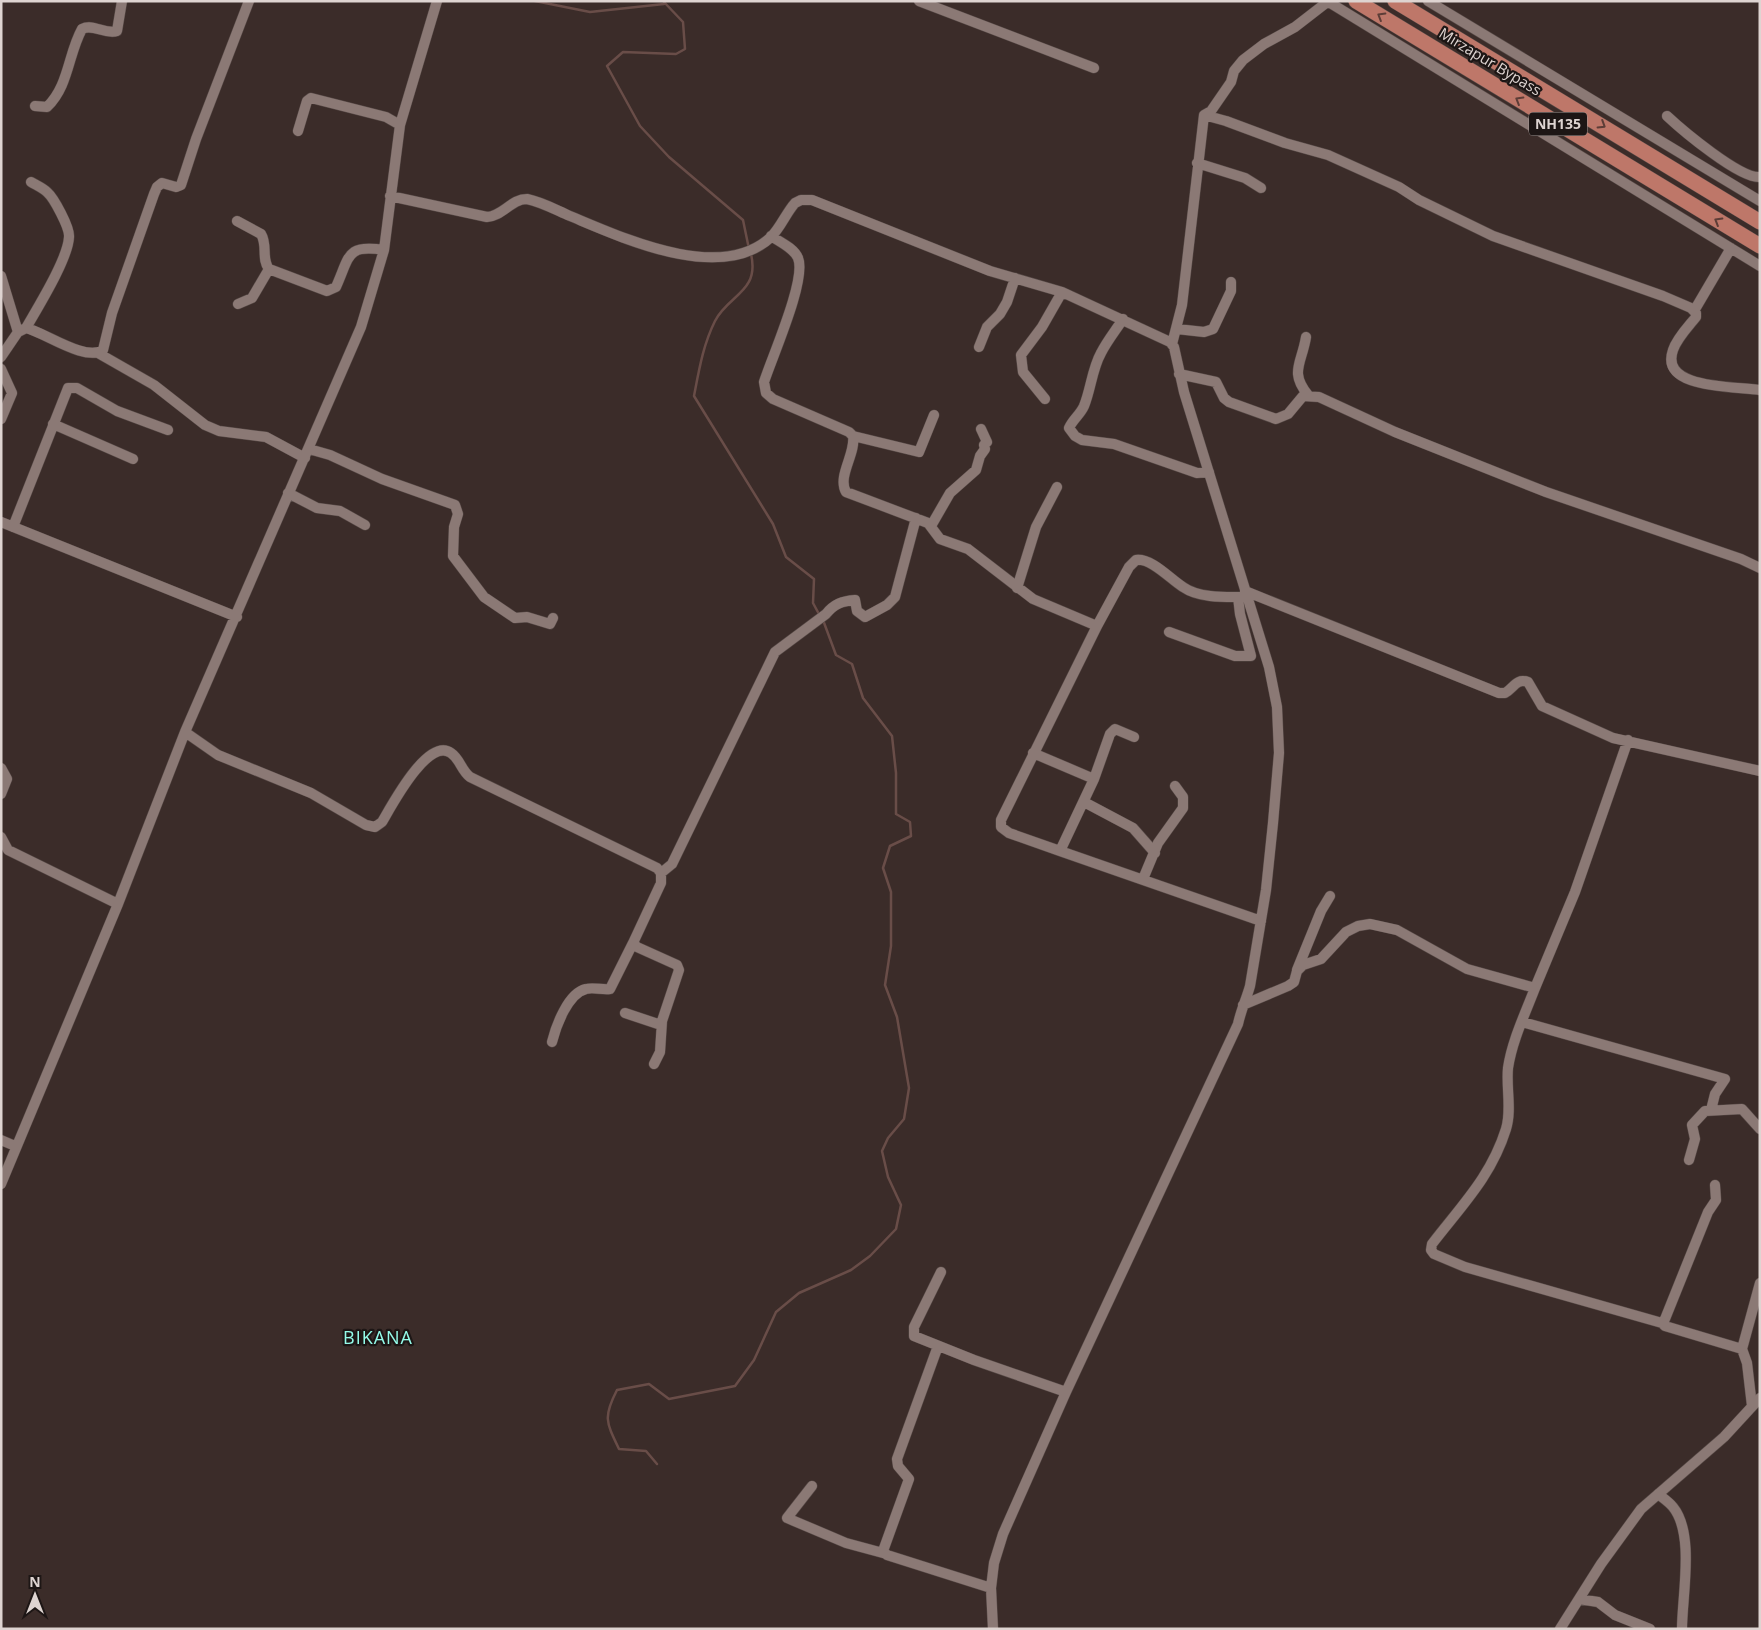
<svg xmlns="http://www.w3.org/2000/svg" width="1761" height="1630" viewBox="0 0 1761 1630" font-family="'Open Sans',sans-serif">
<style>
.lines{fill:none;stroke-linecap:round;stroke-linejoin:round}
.stream{stroke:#694d48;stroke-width:2.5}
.street-casing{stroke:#574a47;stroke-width:11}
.highway-casing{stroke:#574a47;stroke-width:16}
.street{stroke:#8b7975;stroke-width:10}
.highway{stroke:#be7769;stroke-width:15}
.oneway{stroke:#5d3d37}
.labels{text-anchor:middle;stroke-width:4.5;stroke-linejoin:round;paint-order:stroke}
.shield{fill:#1d1615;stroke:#a49b99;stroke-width:1}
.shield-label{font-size:14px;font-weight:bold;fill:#ded4d1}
.street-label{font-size:15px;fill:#ded4d1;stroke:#1d1615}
.quarter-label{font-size:18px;letter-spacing:1px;fill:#94fbe9;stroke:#1d1615}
</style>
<rect width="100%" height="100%" fill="#3b2c29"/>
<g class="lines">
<path class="stream" d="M535,1L590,12L664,4
M663,1L683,22L685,49L676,54L623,52L607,66L640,126L669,157L743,220L749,249
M751,254C760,292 728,295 715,321C703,345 699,370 694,396L773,524L786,557L814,579L813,603L820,616
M657,1464L646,1451L619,1449C606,1422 603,1417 617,1390L649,1384L669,1399L735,1386L754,1360L776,1312L799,1293L851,1270L870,1256L896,1229L901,1205L888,1177L882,1151L888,1138L904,1119L909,1088L897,1017L885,985L891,946V892L883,868L890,846L911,836L910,822L896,814V773L892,736L863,698L852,664L836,655L823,620"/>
<defs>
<path id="street" d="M919,1L1094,68
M1327,1L1760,266
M1428,1L1760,201
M35,106L47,107C69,86 68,54 82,29C93,23 105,35 117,31L122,1
M1204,115L1226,121L1285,143L1328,155L1399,187L1419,200L1493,236L1663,296L1691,308L1696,313V317C1688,327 1677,338 1673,350C1659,390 1737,386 1760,390
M1667,116C1682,130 1740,179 1760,177
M298,131L307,101L311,98L386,117L400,125
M1197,163L1245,178L1261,188
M390,196L487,217C503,216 511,199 527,199C542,202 556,210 570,216C623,238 721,284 771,237C781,227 786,213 795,203L801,200H812L990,271L1062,292L1170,342L1174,347L1184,392L1269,667L1277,707L1279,753L1273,823L1266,890L1250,986C1246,1000 1241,1010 1238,1024L1066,1392L1003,1534L994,1563L991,1588L993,1629
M237,221L261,234C268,245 261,259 269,269L327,291L336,287C350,256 346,244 384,250
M771,236C780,242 794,248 798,258C807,279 772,357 764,382L766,393L773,399L849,432L853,436C856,454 837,476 846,492L928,523L940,539L968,549L1033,599L1097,626L1129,567L1136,560C1152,558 1170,579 1183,587C1200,599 1228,597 1248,597
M1,276L18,332
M238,304L252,298L269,269
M1694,311L1731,248
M1123,319C1116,330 1107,341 1101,353C1092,369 1091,389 1084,406C1080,415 1073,419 1069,428L1075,436L1082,440L1114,444L1197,473L1209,472
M26,328C38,307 68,259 69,237C70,228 54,198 47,192C43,188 36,185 31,182
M1177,329L1204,332L1213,329L1231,291V282
M1306,337C1302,363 1289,372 1308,395
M1172,344L1182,305L1204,115L1211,111L1231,82L1234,71L1243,60L1264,44L1295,27L1326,3
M979,347L987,327L1000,314L1007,302L1015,278
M98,353L154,385L205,425L219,431L266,437L305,458
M1,357L18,332L26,328C44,332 85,362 103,350L112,313L154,194L157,187L162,183L176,187L181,185L196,139L249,1
M1,369L12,393L1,419
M1179,374L1216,382L1224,398L1229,402L1276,419L1288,414L1303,396L1319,397L1395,432L1546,492L1741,559L1760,568
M1045,399L1023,372L1021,355L1042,327L1062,292
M53,424L133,459
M853,436L919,452L934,415
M309,449L330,455L382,479L455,505L458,514L454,527L453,556L484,597L515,618L527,617L550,624L553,618
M288,493L317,508L340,511L365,525
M1,522L237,617
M931,526L950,493L976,470L980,456L985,449L984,445L987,442L981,429
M13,527L68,388H77L117,411L168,430
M1017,588L1036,527L1057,487
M1245,591L1499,693H1505C1514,688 1516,678 1528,682L1542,706L1613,738L1760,771
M1097,626L1001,820V827L1009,833L1060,851L1261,921
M1169,632L1235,656H1251L1240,614L1238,597
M185,732L218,755L311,793L366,825L375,827L382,822C391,807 428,736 451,753C460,759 461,770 470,777L657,868L661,873V883L633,943L637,947L677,965L679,970L662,1021L660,1052L654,1064
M1033,753L1094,779L1060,851
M1,768L7,779L1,794
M1094,779L1110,734L1115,729L1134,737
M1084,802L1133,828L1155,853
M1,837L8,850L118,904
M661,873L672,864L775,652L826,614C834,604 842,601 855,600L857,611L865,617L887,605L895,597L916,518
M1143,879L1158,843L1183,808V797L1175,786
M1297,970L1321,911L1330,896
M1535,988C1525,1014 1512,1041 1508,1068C1506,1088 1512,1110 1506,1129C1491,1177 1461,1206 1432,1244L1431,1250L1434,1254L1465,1267L1662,1323
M1243,1005L1288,986L1294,982L1297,971L1303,965L1321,959L1346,932L1358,926L1370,924L1397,930L1467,969L1535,988L1575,892L1628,740
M625,1013L661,1025
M1522,1022L1725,1079L1715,1094L1711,1110
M552,1042C556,1026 568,993 586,989C593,987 602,990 610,989L633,943
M1,1140L15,1146
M1689,1160L1695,1139L1692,1125L1705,1111L1742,1109L1760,1129
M1,1184L118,904L185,732L361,327L384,250L400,125L437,1
M1715,1185L1716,1200L1708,1212L1665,1319L1662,1323L1665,1326L1742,1349
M941,1272L914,1327V1336L974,1360L1066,1392
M938,1346L897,1459L898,1466L909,1479L883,1551L887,1555L991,1588
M1752,1406L1747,1363L1742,1349L1760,1283
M812,1486L787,1518L846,1543L883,1553
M1658,1494C1663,1498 1669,1502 1673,1507C1695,1534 1682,1596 1682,1629
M1579,1599L1598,1602L1615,1615L1650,1629
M1560,1629L1601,1564L1641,1509L1724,1437L1760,1398"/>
<path id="highway" d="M1356,1L1760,246
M1395,1L1760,222"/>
</defs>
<use href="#street" class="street-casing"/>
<use href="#highway" class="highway-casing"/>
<use href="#street" class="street"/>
<use href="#highway" class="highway"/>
</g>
<defs><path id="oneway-chevron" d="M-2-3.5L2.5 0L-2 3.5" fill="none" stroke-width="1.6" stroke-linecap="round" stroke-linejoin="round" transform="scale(1.25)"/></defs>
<g class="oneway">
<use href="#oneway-chevron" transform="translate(1381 16) rotate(-149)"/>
<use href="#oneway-chevron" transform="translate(1519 100) rotate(-149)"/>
<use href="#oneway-chevron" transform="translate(1602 125) rotate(32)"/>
<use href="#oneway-chevron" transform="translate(1718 221) rotate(-149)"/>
</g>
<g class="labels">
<rect class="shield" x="1529" y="112.5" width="58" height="23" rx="4"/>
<g class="shield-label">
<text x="1558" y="129">NH135</text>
</g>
<g class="street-label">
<text transform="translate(1490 62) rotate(31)" y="5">Mirzapur Bypass</text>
</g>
<g class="quarter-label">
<text x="378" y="1344">BIKANA</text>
</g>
</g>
<rect width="1761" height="1630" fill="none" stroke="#ded4d1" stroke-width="5"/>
<g transform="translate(35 1595)" stroke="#1d1615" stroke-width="4" paint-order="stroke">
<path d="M0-4L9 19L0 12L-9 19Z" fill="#ded4d1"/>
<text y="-8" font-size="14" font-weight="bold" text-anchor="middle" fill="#ded4d1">N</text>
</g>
</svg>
